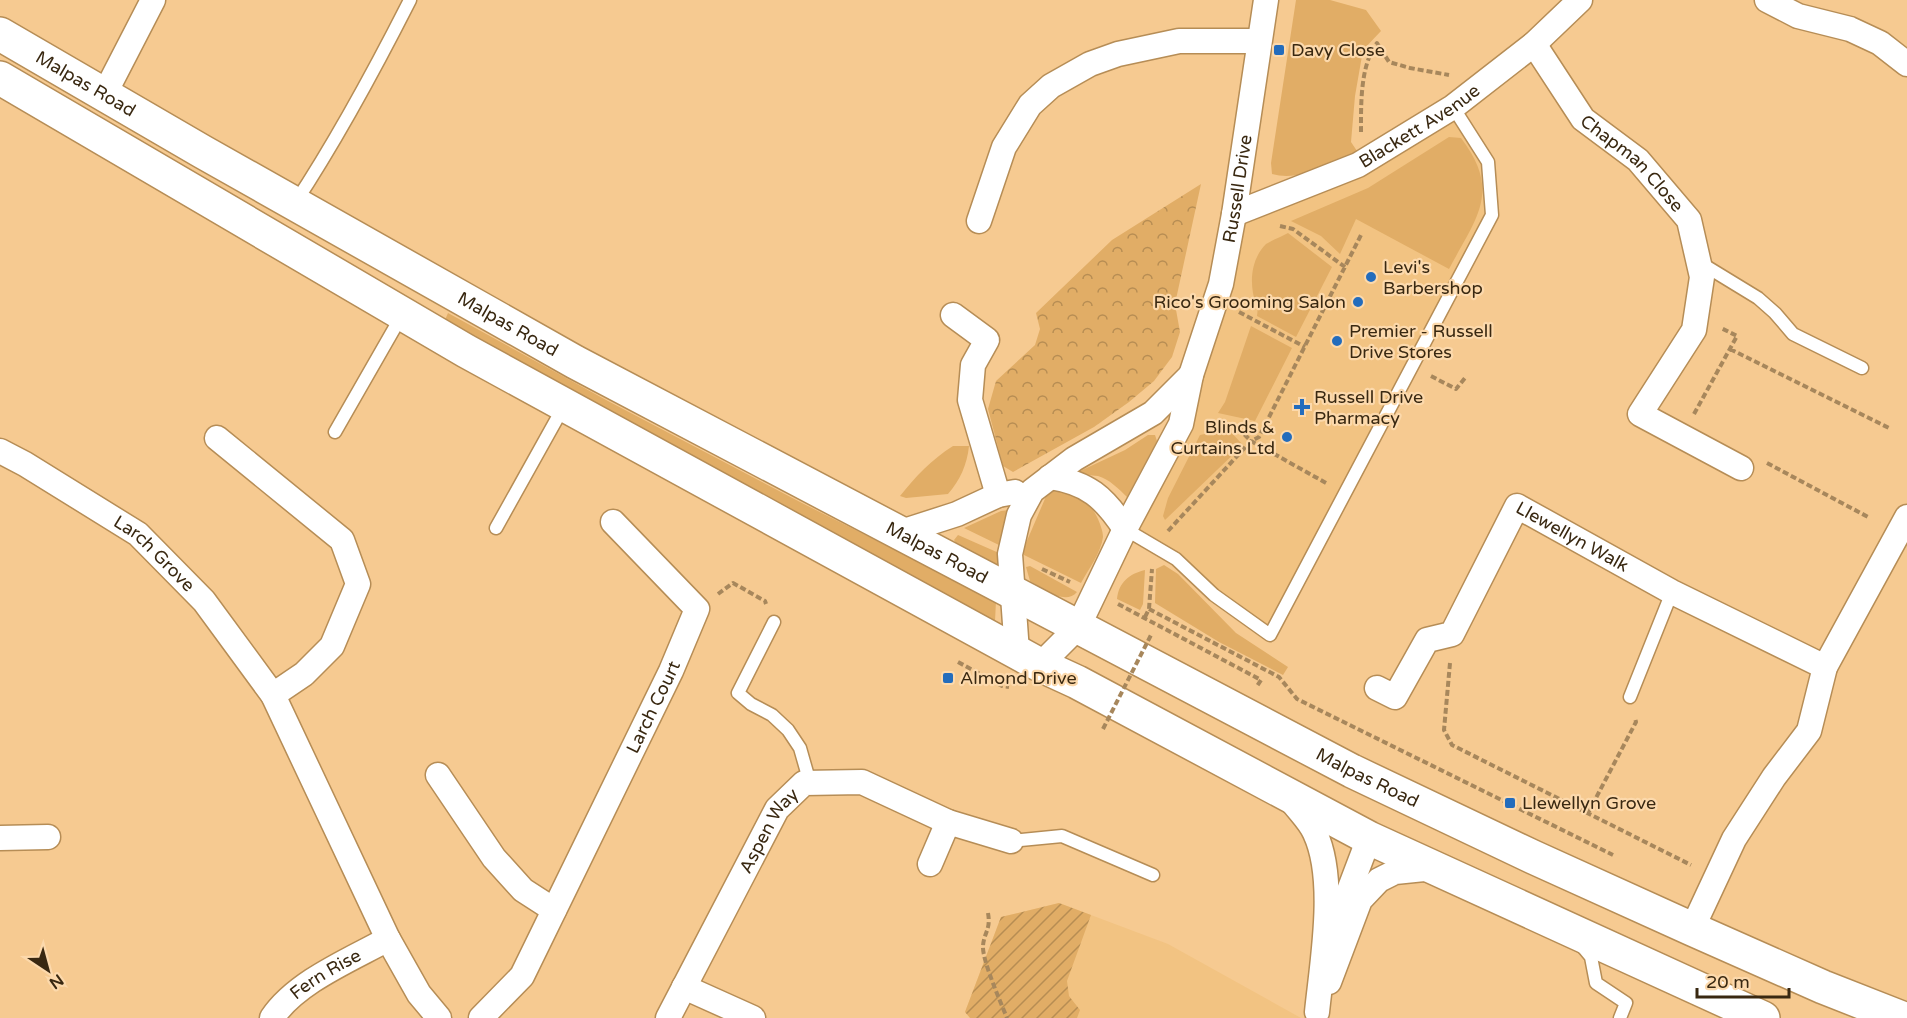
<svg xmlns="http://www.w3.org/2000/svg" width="1907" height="1018" viewBox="0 0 1907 1018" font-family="'Varela Round',sans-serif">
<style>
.built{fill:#f2c382}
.grass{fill:#e1ad66}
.forest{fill:url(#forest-crowns)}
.garden{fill:url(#garden-furrows)}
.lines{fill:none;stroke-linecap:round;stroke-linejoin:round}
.service-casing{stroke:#b68d56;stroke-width:15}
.minor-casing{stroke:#b68d56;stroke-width:27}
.primary-casing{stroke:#b68d56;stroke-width:36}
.path{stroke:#a7875c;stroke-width:4;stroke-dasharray:6 3;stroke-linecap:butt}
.service{stroke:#fff;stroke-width:12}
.minor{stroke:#fff;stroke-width:24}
.primary{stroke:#fff;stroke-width:33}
.path-bridge{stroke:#a7875c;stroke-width:4;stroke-dasharray:6 3;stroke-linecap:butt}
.poi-dot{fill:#236cbc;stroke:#fcd9ac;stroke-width:2}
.labels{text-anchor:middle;stroke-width:4.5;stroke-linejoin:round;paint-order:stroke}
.poi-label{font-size:18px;fill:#392811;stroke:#fcd9ac;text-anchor:start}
.street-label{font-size:18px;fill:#392811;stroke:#fcd9ac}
</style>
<defs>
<pattern id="forest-crowns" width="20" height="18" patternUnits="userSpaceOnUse" patternTransform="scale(1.5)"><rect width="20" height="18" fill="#e1ad66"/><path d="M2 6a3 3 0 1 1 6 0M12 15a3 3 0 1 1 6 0" fill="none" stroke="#b78d53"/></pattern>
<pattern id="garden-furrows" width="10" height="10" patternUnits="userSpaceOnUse" patternTransform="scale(1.5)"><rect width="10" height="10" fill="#e1ad66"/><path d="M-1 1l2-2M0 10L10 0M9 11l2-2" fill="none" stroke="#b78d53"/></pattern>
</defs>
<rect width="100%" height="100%" fill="#f6ca91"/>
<path class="built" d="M1453,107L1488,162L1492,215L1270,635L1176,559L1125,529L1181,424L1234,214Z
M1059,903L1168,944L1301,1018H971L965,1012L1001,917Z"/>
<path class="grass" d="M1296,0H1330L1366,10L1381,31L1363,50L1355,96L1351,142L1357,151C1331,163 1301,182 1272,174L1271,163Z
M1449,137L1461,138C1502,192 1476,218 1449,269L1356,219L1340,254L1321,236L1291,221L1368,188Z
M1288,233L1332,267L1296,337L1257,316C1259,304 1255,304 1253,293C1250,276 1253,257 1266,244C1272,240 1281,237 1288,233Z
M448,313L608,401L802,503L996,601L995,621L445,320Z
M1251,326L1292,348L1255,421L1218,413L1225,402Z
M1228,429L1243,445L1165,520L1163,516L1168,498L1200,435Z
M1148,435H1155L1157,441L1127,497C1119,489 1109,479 1098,476C1090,475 1085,475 1078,472L1125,450Z
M953,446H969C967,465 960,480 948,494L906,498L900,496C916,476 931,460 953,446Z
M1053,491C1073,494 1090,500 1098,519C1100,524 1103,531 1103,537C1101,553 1088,570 1081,583L1024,555L1023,550L1047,494Z
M1009,510L1002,531L1001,546L964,528L1001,511Z
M958,535L999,553V566L957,545L954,540Z
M1164,565L1178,574L1236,633L1288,667L1283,675L1219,642L1155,603L1156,569Z
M1030,566L1077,592C1065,606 1043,588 1030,581L1026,567Z
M1145,570L1143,604L1140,610L1117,599C1119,582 1129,574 1145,570Z"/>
<path class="forest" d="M1201,184L1175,304L1180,332L1172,357L1154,381L1129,402L1094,427L1013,472L1003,466L988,409L996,381L1035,345L1040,329L1036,313L1112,240Z"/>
<path class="garden" d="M1059,903L1091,915L1067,981L1069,996L1080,1010L1077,1018H970L965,1012L1001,917Z"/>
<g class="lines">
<defs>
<path id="service" d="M295,203C338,138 375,69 410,0
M1699,262L1758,298L1775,313L1793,334L1862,368
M335,432L402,315
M496,528L564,406
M1125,529L1176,559L1214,595L1270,635L1492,215L1488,162L1453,107
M774,622L738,693L751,704L772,715L788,730L800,748L810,783
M1630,697L1672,592
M1011,841L1062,836L1153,875
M1581,945L1591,957L1596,983L1626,1003L1620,1018"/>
<g id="minor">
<path d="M1767,0L1798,16L1850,29L1880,43L1907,64"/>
<path id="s1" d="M1534,44L1583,119L1638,160L1689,220L1702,277L1694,330L1640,414L1741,468"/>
<path d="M104,95L153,0"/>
<path id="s2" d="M1234,214L1358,165L1453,107L1534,44L1580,0"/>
<path d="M979,221L1004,147L1030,105L1051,86L1090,64L1118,54L1179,41H1259"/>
<path d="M953,315L987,340L973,365L970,400L998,495"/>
<path d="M217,438L342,540L358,584L332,646L304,674L273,695"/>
<path id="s3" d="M0,451L25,464L138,534L204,601L273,695L388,939L419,994L439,1018"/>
<path d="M1050,477C1088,483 1104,497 1125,529"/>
<path d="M898,533L957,514L998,495L1015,492"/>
<path d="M1017,652L1010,554L1019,515L1032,491L1074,459L1153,413L1191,375"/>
<path id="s4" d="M1040,665L1078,627L1125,529L1181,424L1191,375L1221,284L1234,214L1266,0"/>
<path id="s5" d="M1377,688L1395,697L1427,640L1452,634L1517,506L1672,592L1825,667"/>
<path d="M438,775L494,858L523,890L554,910"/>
<path d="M1291,800C1298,810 1310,821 1315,833C1337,880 1322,962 1317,1012"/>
<path d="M0,838L48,837"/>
<path d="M930,864L948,822"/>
<path d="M1339,917L1369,838"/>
<path d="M1692,929L1734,839L1774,777L1809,731L1825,667L1907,517"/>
<path d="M1329,982L1360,900L1379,880L1395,872L1434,868"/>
<path d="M684,987L753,1018"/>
<path id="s6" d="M272,1018C296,982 350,960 388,939"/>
<path id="s7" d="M481,1018L522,976L671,671L697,609L613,522"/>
<path id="s8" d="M668,1018L777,809L804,783L862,782L948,822L1011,841"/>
</g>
<g id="primary">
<path id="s9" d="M0,34L203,152L575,362L1352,771L1533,857L1692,929L1823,987L1902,1018"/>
<path d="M0,78L466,351L1040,665L1077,682L1369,838L1763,1018"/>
</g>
</defs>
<use href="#service" class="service-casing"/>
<use href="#minor" class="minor-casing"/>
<use href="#primary" class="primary-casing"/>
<path class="path" d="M1361,132C1361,105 1360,65 1377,43L1389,62L1410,68L1449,75
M1280,226L1293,229L1345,267
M1239,312L1305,347
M1730,349L1889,428
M1431,376L1456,389L1465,378
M1694,414L1737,336L1721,328
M1767,463L1870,518
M1326,483L1251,441L1259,437L1361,235
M1168,531L1251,441L1235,425L1209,424
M1042,569L1070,582
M718,594L733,583L765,601L766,604
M1118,604L1261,680L1257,686
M1149,609L1279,677L1297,699L1613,855
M1145,617L1149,609L1152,569
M958,662L1002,686L1009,687
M1450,663L1444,730L1452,745L1691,865
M1588,813L1636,722L1635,718
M988,913C991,930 984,932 983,946C982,960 1001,1003 1007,1018"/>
<use href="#service" class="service"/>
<use href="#minor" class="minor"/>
<use href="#primary" class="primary"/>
<path class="path-bridge" d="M1103,729L1151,635"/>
</g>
<g class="poi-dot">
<rect x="1273" y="44" width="12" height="12" rx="3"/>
<circle cx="1371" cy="277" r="6"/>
<circle cx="1358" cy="302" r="6"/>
<circle cx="1337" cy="341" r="6"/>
<path d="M1299 398h6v6h6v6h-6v6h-6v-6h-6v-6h6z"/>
<circle cx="1287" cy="437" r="6"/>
<rect x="942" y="672" width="12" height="12" rx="3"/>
<rect x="1504" y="797" width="12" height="12" rx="3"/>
</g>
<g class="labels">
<g class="poi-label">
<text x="1291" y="56">Davy Close</text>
<text x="1383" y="273">Levi's<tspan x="1383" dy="21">Barbershop</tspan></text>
<text x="1346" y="308" text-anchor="end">Rico's Grooming Salon</text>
<text x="1349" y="337">Premier - Russell<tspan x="1349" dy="21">Drive Stores</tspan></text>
<text x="1314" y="403">Russell Drive<tspan x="1314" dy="21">Pharmacy</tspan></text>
<text x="1275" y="433" text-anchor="end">Blinds &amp;<tspan x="1275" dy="21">Curtains Ltd</tspan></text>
<text x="960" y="684">Almond Drive</text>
<text x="1522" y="809">Llewellyn Grove</text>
</g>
<g class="street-label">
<text dy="6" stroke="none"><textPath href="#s9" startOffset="99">Malpas Road</textPath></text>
<text dy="6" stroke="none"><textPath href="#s2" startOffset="206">Blackett Avenue</textPath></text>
<text dy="6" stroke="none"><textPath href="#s1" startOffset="156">Chapman Close</textPath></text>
<text dy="6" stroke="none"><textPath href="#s4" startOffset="524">Russell Drive</textPath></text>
<text dy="6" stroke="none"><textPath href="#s9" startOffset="585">Malpas Road</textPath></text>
<text dy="6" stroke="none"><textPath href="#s5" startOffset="318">Llewellyn Walk</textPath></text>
<text dy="6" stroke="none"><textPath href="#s9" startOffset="1071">Malpas Road</textPath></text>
<text dy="6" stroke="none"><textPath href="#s3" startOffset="186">Larch Grove</textPath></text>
<text dy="6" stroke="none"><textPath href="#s7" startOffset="358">Larch Court</textPath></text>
<text dy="6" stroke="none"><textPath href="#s9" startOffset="1557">Malpas Road</textPath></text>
<text dy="6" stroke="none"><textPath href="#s8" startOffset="213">Aspen Way</textPath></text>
<text dy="6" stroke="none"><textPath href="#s6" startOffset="70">Fern Rise</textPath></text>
</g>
</g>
<g transform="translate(48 970) rotate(144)" stroke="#fcd9ac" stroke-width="4.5" paint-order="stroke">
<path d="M0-4.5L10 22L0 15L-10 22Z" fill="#392811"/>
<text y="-9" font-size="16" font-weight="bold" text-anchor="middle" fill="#392811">N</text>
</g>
<path d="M1697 988v9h92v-9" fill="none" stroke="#392811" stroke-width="3"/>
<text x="1706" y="988" font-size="18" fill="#392811" stroke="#fcd9ac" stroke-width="4.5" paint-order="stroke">20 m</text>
</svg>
